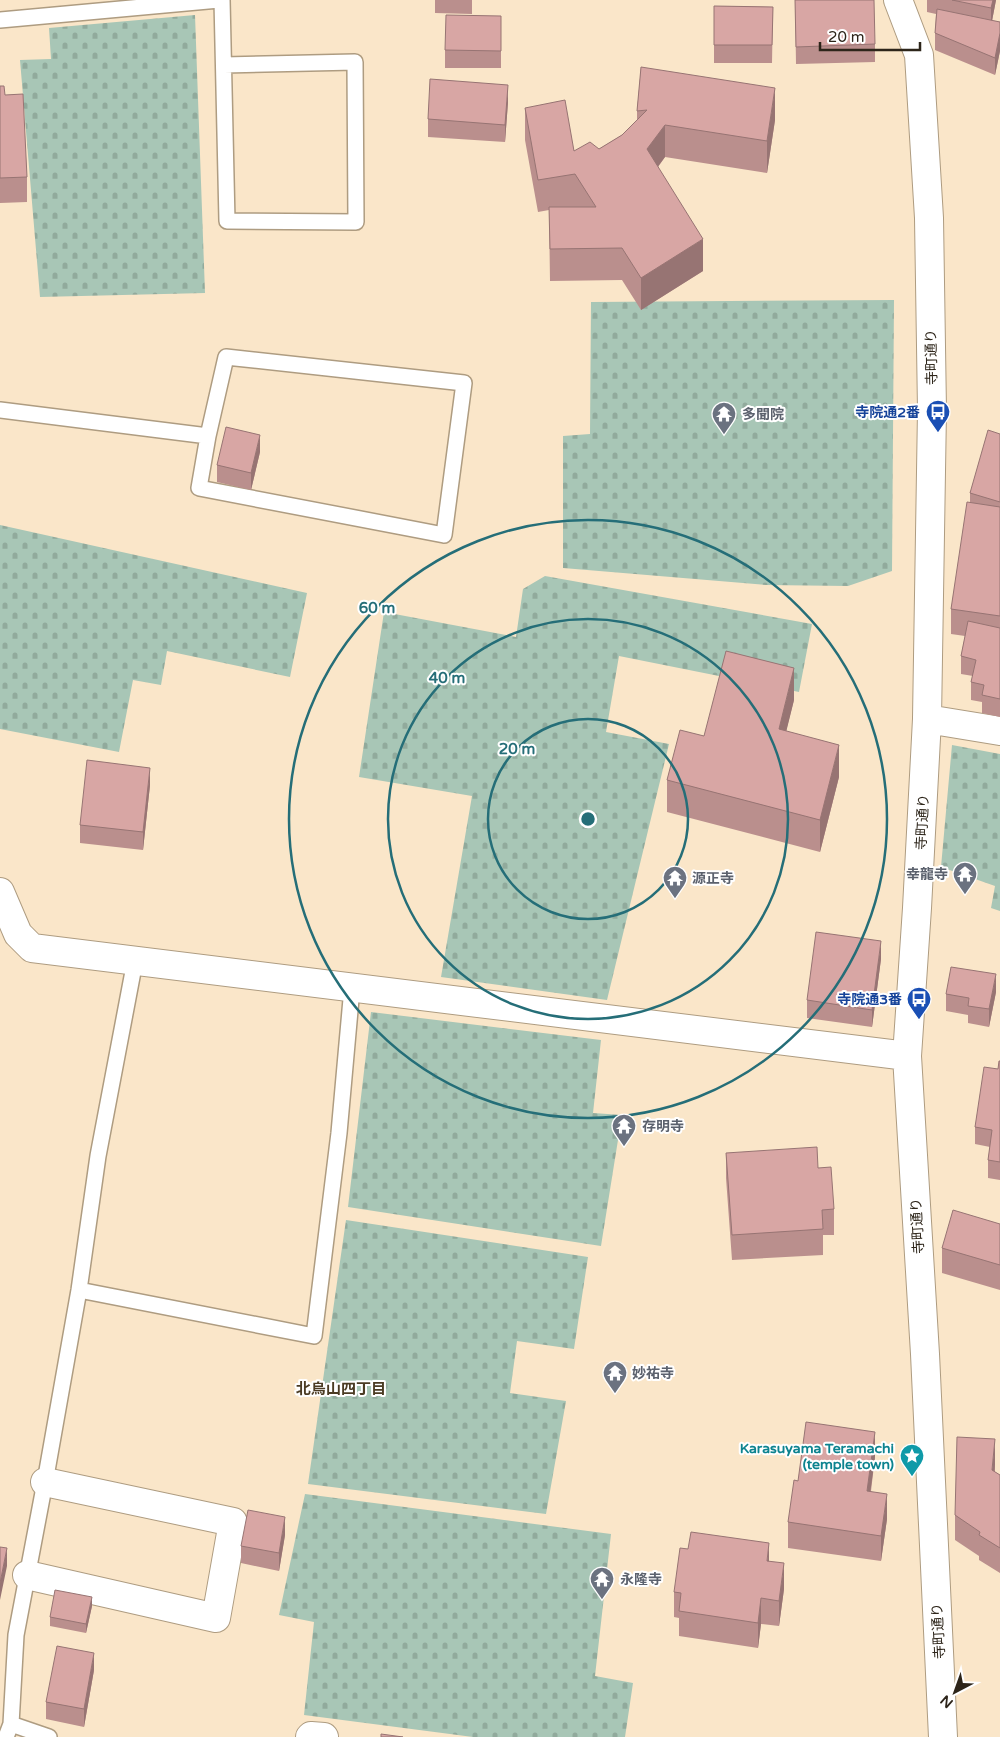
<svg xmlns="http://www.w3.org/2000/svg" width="1000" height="1737" viewBox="0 0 1000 1737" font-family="'Varela Round','Noto Sans JP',sans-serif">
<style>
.cemetery{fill:url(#cemetery-stones)}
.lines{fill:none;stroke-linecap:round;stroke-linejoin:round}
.service-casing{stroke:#ae9c81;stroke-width:18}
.minor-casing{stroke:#ae9c81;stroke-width:30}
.service{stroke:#fff;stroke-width:15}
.minor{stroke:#fff;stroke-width:28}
.wall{fill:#ba8f8d}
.shaded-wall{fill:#977473}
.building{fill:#d8a6a4;stroke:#977473}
.ring{fill:none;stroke:#256e78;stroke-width:2.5}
.labels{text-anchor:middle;stroke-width:4;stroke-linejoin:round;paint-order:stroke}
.street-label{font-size:14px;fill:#2d251a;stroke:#fff}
.transit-label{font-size:14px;font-weight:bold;fill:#164399;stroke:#fff;text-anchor:end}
.worship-label{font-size:14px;font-weight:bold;fill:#5b616d;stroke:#fff;text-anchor:start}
.culture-label{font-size:14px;font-weight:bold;fill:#0d838f;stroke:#fff;text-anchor:end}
.neighbourhood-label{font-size:15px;font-weight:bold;fill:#4b3b23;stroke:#fff}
.centre{fill:#256e78;stroke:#fff;stroke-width:2.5}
.ring-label{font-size:15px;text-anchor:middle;font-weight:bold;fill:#256e78;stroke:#fff;stroke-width:4;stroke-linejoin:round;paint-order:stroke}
</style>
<defs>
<pattern id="cemetery-stones" width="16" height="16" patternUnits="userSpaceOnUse" patternTransform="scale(1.25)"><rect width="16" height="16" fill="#a8c6b6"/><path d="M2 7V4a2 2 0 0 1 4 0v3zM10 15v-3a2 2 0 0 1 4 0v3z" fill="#91aa9c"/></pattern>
</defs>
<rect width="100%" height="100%" fill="#fae6c9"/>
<path class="cemetery" d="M195,15L205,293L40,297L20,60L51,59L49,28Z
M894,300L892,571L848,586L766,585L563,568V436L590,434L591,302Z
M0,525L307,593L290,677L167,651L161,685L133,680L119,752L0,729Z
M545,576L812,624L799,692L619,656L606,732L669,744L607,1000L441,977L472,796L359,777L384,612L516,637L523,589Z
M952,745L1000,754V911L991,908L995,886L941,867Z
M371,1012L601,1040L593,1113L622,1115L601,1246L348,1207Z
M346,1220L588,1257L574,1349L517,1341L510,1393L566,1401L546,1514L308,1484Z
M305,1494L611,1534L595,1676L633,1683L625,1737H473L304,1715L314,1622L279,1615Z"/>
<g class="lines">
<defs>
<path id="service" d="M222,0L227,221L356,222L355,62L224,65
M0,20L219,0
M226,357L464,383L444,535L199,488L208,436Z
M0,410L208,436
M79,1290L314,1336L339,1133L352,988
M11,1724L49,1737
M6,1737L11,1724L16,1635L45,1482L79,1290L98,1156L135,961"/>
<path id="minor" d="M898,0L919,55L929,218L932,410L927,719L917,908L907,1056L925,1354L943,1737
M927,719L1000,731
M0,892L18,934L32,948L907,1056
M27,1575L216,1618L233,1522L45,1482
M310,1737L311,1736L324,1737"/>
</defs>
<use href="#service" class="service-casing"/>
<use href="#minor" class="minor-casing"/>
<use href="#service" class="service"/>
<use href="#minor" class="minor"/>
</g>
<path class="wall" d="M435,0H472V14L435,13Z
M795,0L875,44V62L796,64Z
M927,0H996L992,21L1000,22V51L995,75L935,50V33L936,14L927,12Z
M714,6L773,7L772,63H714Z
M501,16V68H445V50Z
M641,67L775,120L767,173L665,157L658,167L703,271L641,310L622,280L550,281L549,210L538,212L525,140V108L574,151L599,149L622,135L637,120V111Z
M0,86L27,177V202L0,203Z
M508,102L505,142L428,137V119Z
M1000,434V717L982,713V702L971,700V682L973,676L961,674V656L965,636L951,634V609L970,502V493Z
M260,452L251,490L217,482V465Z
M794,700L786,731L839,777L820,852L667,812V780L704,736Z
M150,785L143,850L80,843V825Z
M881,959L872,1027L807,1018V1000Z
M996,992L989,1027L968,1023V1015L946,1011V994Z
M1000,1061V1180L988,1178V1160L990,1147L975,1144V1127L998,1069Z
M726,1153L818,1168L834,1209V1235H823V1255L732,1260L726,1178Z
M1000,1224V1290L942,1273V1248Z
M875,1457L871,1491L887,1519L881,1561L788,1548V1522Z
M995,1465V1472L1000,1475V1573L979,1560V1556L955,1540V1515Z
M285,1535L279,1571L241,1563V1546Z
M769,1561L784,1589L779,1626L761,1624L758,1648L679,1636V1618L674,1617V1592Z
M92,1606L86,1633L50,1626V1617Z
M94,1670L84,1727L46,1719V1702Z"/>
<path class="shaded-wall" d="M993,0H996L991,26V8Z
M1000,33V51L995,75V58Z
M508,85V102L505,142V125Z
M775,88V120L767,173V141Z
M665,125V157L647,181V149Z
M703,239V271L641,310V278Z
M260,435V452L251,490V473Z
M794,668V700L779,761V729Z
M839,745V777L820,852V820Z
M150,768V785L143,850V832Z
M881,941V959L872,1027V1010Z
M996,974V992L989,1027V1009Z
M875,1432V1457L867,1516V1491Z
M995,1439V1465L992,1496V1470Z
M887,1494V1519L881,1561V1536Z
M285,1517V1535L279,1571V1553Z
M769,1543V1569L767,1561Z
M7,1548V1566L0,1600V1583Z
M784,1563V1589L779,1626V1601Z
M92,1597V1606L86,1633V1624Z
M761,1598V1624L758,1648V1623Z
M94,1653V1670L84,1727V1709Z"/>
<path class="building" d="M795,0H874L875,44L796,47Z
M952,0H993L991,8Z
M714,6L773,7L772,45H714Z
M937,9L1000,22V33L995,58L935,33Z
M446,15L501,16V51L445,50Z
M641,67L775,88L767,141L665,125L647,149L703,239L641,278L622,248L550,249L549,207H596L575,174L538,180L525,108L565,100L574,151L590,142L599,149L622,135L647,110L637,111Z
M430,79L508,85L505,125L428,119Z
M0,86H4L5,95L23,94L27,177L0,178Z
M226,427L260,435L251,473L217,465Z
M988,430L1000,434V502L970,493Z
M967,502L1000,507V616L951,609Z
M968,621L1000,628V699L982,695L984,685L971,682L976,660L961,656Z
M726,651L794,668L779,729L839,745L820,820L667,780L680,730L704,736Z
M87,760L150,768L143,832L80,825Z
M816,932L881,941L872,1010L807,1000Z
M951,967L996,974L989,1009L968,1006L969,998L946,994Z
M999,1061H1000V1162L988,1160L992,1130L975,1127L984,1067L998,1069Z
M817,1147L818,1168L831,1167L834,1209L822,1210L823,1229L732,1235L726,1153Z
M953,1210L1000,1224V1265L942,1248Z
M806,1422L875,1432L867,1491L887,1494L881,1536L788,1522L794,1480L798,1481Z
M957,1437L995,1439L992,1470L1000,1475V1548L979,1535L980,1532L955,1515Z
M248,1510L285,1517L279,1553L241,1546Z
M691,1532L769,1543L767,1561L784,1563L779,1601L761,1598L758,1623L679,1611L681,1593L674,1592L680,1548L688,1549Z
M0,1547L7,1548L0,1583Z
M55,1590L92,1597L86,1624L50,1617Z
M57,1646L94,1653L84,1709L46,1702Z
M381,1734L403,1737H381Z"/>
<g class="ring">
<circle cx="588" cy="819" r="100"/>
<circle cx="588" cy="819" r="200"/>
<circle cx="588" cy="819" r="299"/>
</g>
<defs>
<symbol id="bus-pin" viewBox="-11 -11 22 30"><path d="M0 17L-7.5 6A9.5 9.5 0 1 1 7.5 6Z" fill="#1a4fb4" stroke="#fff"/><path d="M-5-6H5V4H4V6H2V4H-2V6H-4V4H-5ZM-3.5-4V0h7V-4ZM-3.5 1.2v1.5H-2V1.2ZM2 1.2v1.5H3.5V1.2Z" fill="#fff"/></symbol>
<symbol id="temple-pin" viewBox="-11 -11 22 30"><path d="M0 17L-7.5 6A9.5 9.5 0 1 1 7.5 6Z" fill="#6b7280" stroke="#fff"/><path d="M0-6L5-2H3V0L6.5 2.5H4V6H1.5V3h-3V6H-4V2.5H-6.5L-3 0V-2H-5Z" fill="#fff"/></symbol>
<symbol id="sight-pin" viewBox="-11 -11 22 30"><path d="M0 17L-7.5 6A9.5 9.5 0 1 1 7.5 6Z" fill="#0f9aa8" stroke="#fff"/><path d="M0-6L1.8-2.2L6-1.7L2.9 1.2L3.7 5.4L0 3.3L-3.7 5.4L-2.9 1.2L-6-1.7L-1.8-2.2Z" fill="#fff"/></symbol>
</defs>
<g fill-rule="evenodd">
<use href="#bus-pin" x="924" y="398" width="28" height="38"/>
<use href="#temple-pin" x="710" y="400" width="28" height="38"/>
<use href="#temple-pin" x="951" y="860" width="28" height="38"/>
<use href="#temple-pin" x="661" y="864" width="28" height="38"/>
<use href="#bus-pin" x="905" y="985" width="28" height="38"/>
<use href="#temple-pin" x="610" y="1112" width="28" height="38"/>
<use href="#temple-pin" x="601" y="1359" width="28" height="38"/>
<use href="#sight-pin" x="898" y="1442" width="28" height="38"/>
<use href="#temple-pin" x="588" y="1565" width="28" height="38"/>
</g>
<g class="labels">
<g class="street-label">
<text transform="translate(931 357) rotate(-91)" y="5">寺町通り</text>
<text transform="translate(922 822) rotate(-87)" y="5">寺町通り</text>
<text transform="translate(917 1226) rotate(-93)" y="5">寺町通り</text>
<text transform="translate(938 1631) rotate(-93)" y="5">寺町通り</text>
</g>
<g class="transit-label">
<text x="920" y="417">寺院通2番</text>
<text x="902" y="1004">寺院通3番</text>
</g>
<g class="worship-label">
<text x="742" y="419">多聞院</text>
<text x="948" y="879" text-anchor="end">幸龍寺</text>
<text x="692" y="883">源正寺</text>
<text x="642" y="1131">存明寺</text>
<text x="632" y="1378">妙祐寺</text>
<text x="620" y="1584">永隆寺</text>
</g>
<g class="culture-label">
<text x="894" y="1453">Karasuyama Teramachi<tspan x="894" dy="16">(temple town)</tspan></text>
</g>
<g class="neighbourhood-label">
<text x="341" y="1394">北烏山四丁目</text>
</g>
</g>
<circle cx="588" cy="819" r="8" class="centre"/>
<g class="ring-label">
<text x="377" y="613">60 m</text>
<text x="447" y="683">40 m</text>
<text x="517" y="754">20 m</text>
</g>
<g transform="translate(955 1692) rotate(221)" stroke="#ffffff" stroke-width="4" paint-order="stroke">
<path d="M0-4L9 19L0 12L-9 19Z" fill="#2d251a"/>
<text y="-8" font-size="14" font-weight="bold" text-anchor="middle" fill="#2d251a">N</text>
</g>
<path d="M820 42v8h100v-8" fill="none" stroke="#2d251a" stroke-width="2.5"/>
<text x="828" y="42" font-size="15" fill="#2d251a" stroke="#ffffff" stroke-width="4" paint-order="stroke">20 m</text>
</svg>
